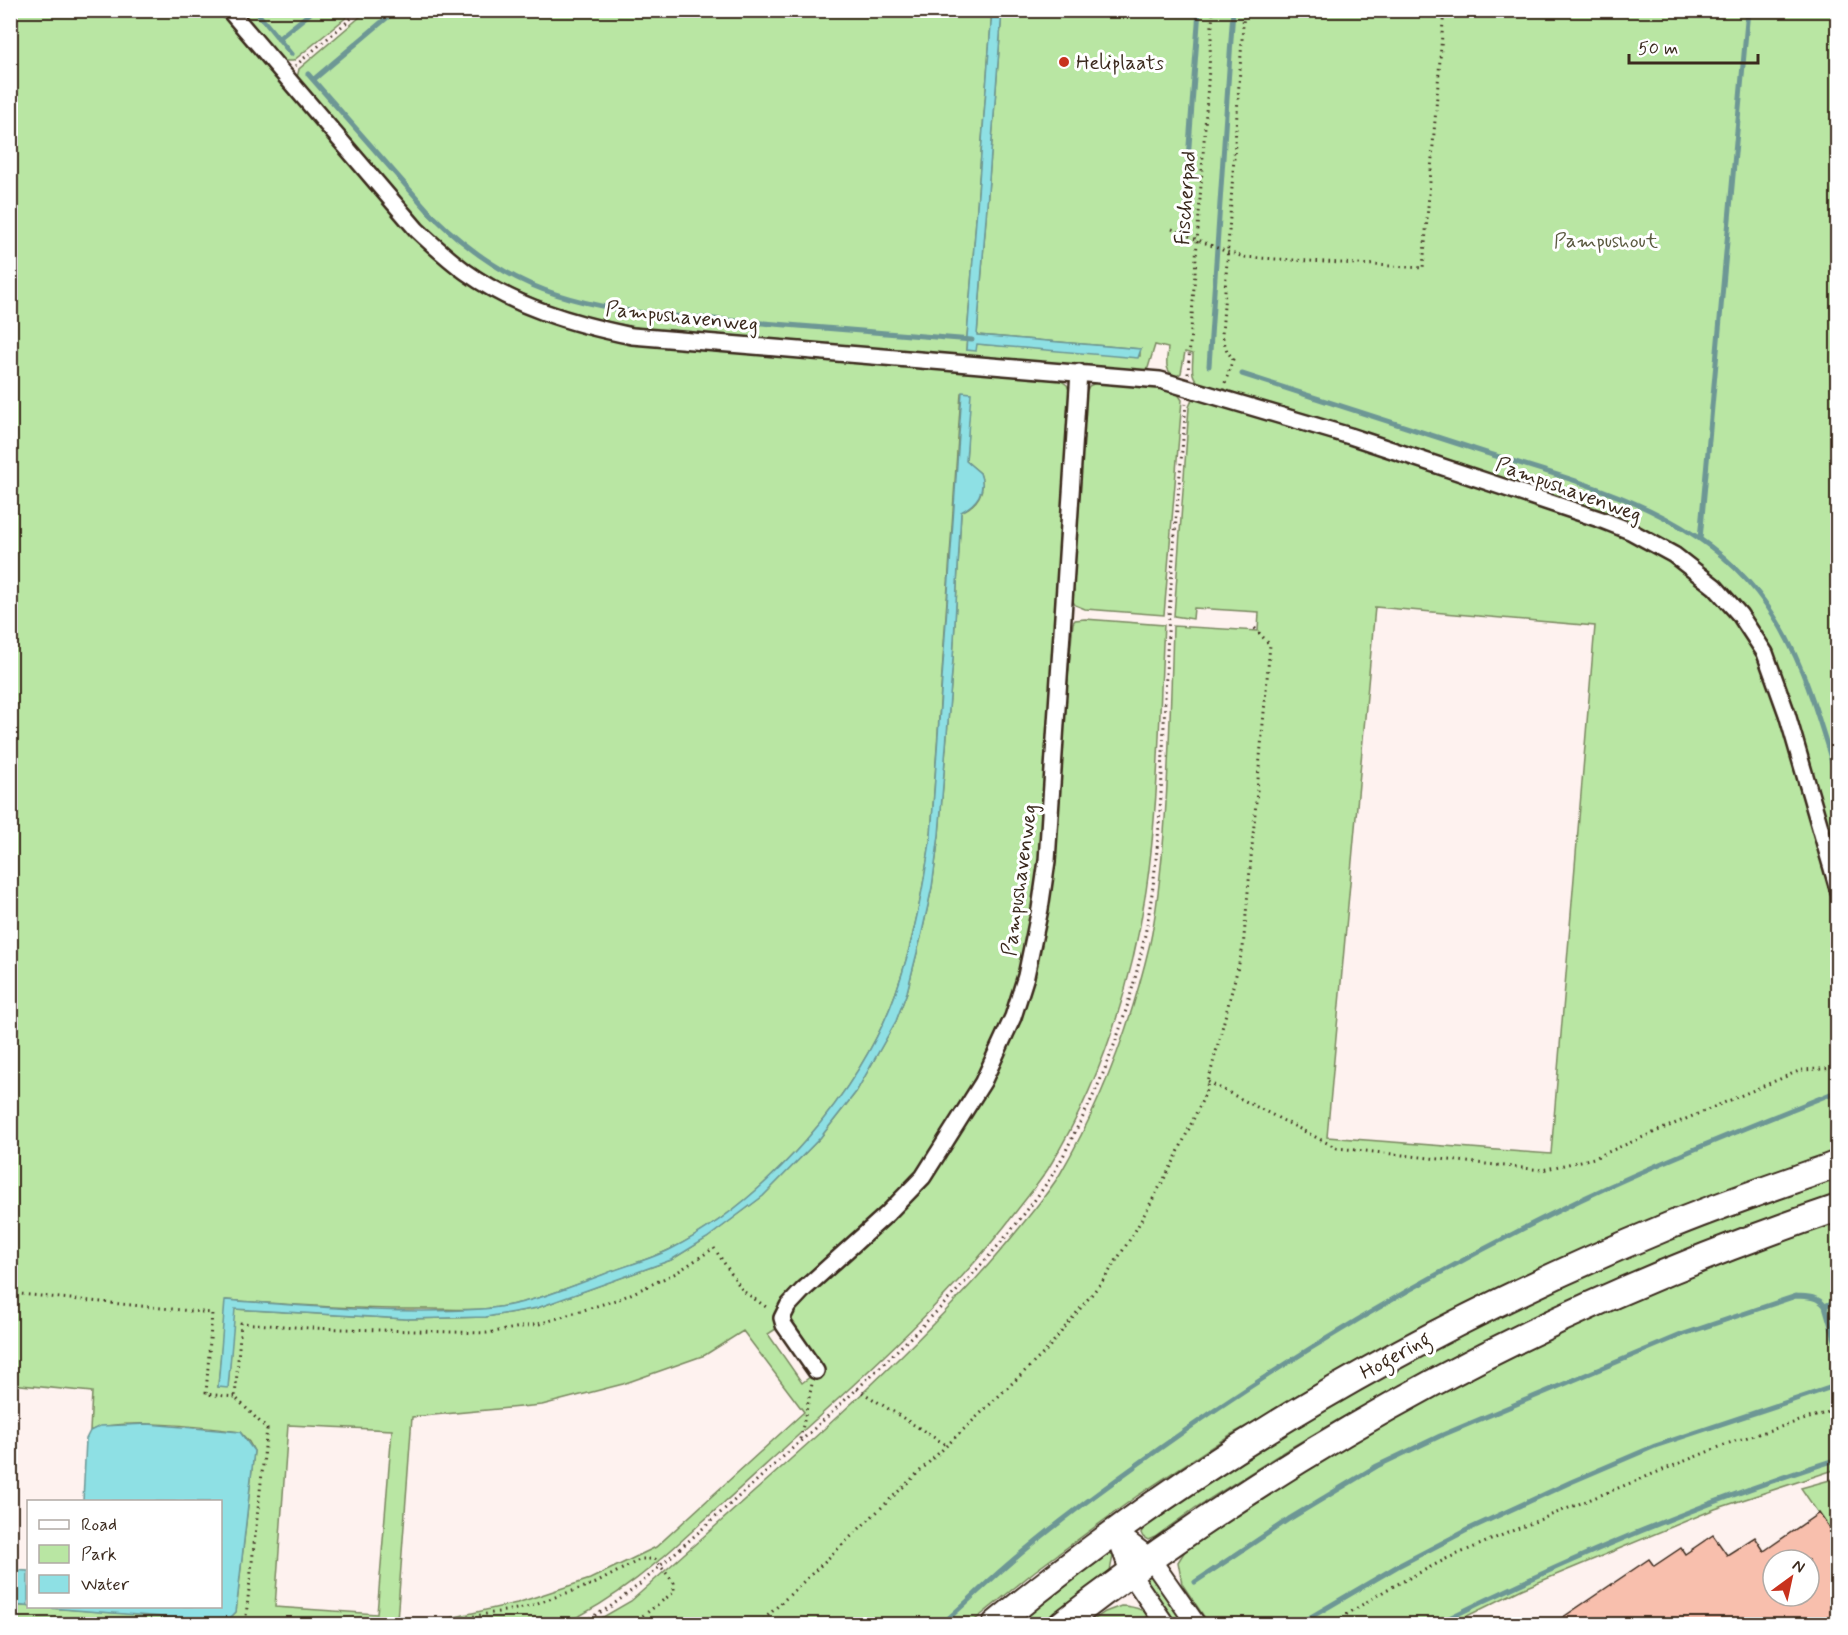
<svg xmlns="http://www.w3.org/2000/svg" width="1848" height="1635" viewBox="0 0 1848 1635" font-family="Mynerve,sans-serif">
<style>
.green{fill:#b9e6a3;stroke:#7a8860;stroke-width:1.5;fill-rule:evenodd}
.water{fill:#8ee0e4;stroke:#6d9795;stroke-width:1.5}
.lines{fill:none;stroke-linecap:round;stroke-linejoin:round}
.stream{stroke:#6d9795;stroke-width:5}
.building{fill:#f8bfad;stroke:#3b2a1e;stroke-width:1.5;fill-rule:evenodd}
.minor-casing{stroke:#3b2a1e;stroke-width:20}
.tertiary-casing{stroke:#3b2a1e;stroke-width:22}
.trunk-casing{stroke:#3b2a1e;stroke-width:30}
.path{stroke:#3b2a1e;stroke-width:3;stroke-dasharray:1.5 4.5;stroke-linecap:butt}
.minor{stroke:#fff;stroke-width:15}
.tertiary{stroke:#fff;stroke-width:18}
.trunk{stroke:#fff;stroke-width:26}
.poi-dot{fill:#c8321e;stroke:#fff;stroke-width:2}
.labels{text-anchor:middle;stroke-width:6;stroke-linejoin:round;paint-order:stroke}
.poi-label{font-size:21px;fill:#3b2a1e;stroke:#fff;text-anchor:start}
.street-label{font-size:21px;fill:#3b2a1e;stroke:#fff}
.park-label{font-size:21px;fill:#5a593f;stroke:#fff}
</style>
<rect width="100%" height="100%" fill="#fef2ef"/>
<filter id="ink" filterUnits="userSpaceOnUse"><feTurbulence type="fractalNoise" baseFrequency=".0167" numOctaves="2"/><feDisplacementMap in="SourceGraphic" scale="12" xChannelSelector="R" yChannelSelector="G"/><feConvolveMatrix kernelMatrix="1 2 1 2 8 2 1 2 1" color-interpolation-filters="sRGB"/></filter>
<g filter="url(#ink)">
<path class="green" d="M11,11H221C263,60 305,110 347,160C379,198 411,238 450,269C551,349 683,347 804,356C889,363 973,370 1057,378L1067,385L1071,395C1064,496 1057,596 1051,697C1045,779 1043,862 1027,943C1011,1024 968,1110 918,1175C884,1219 829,1257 789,1297L778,1313L779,1327L768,1334L802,1383L820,1369L788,1324C786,1312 794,1304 803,1295L890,1217L927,1180L989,1084L1007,1048L1033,975L1047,910L1073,623L1075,620L1085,619L1164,625C1159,713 1159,804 1146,891C1131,989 1100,1084 1048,1169C1039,1183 1028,1196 1018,1209C954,1294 873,1368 794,1439C763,1467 733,1495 702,1522C660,1561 616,1600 563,1624H11L10,1605L227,1621L236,1612L254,1451L249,1442L240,1432C205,1427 120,1417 90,1431L92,1392L11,1384ZM961,393H970L966,461L980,473C987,491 977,505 961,512L953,659L939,835L932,887L921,937L907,992L896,1021L856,1092L820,1138L763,1196L707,1238L671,1260L537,1308L486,1317L406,1319L234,1309L228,1387H218L226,1300C293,1305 361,1310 429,1309C446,1309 465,1310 482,1309C525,1306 568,1288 608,1273C628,1265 651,1259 671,1249C766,1201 861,1092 896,992C914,941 923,888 931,836ZM743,1331L804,1412L656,1547L590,1579L517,1603L437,1621H397L412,1417L542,1405L623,1384L705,1355ZM288,1425L392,1430L377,1614L275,1607Z
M238,11H354L293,61H282Z
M367,11H992L966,350L977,344L1140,356V349L977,335L1002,11H1837V875L1752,621C1718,577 1686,552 1636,527L1296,411L1201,384C1189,377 1193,366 1193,354L1185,352L1181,373L1177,376C1163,373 1167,360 1168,348L1155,345L1148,368L1142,371L665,331C575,321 490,291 424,227L297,78L299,69Z
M1100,381L1169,390L1178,394L1182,400L1164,615L1085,609L1075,605L1073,601L1084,397L1089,386Z
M1196,398L1237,407L1622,535L1641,543L1696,577L1727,607L1761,658L1786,731L1837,918V1155L1674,1212L1583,1248L1417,1330L1321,1391L1265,1416L1230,1435L1137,1496L1035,1571L970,1624H591L631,1601L648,1586C753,1492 861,1401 957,1299C983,1272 1006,1245 1029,1216C1040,1202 1051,1189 1060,1174C1102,1102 1131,1024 1150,943C1157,911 1160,878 1163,846C1169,773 1171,700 1173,626L1258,631L1259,612L1194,608L1193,619L1174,616L1189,407L1192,400ZM1375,607L1595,626L1551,1154L1327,1137Z
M1837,1173V1196L1721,1238L1589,1292L1434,1368L1336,1421L1285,1451L1195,1508L1155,1537L1148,1540L1143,1537L1141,1533L1146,1524L1241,1461L1419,1351L1660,1238Z
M1837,1215V1469L1715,1509L1522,1589L1451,1624H1209L1182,1584L1178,1562L1192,1540L1500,1354Z
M1837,1478V1541L1801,1488Z
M1109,1552L1113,1556L1110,1571L1040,1624H1007Z
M1151,1574L1187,1624H1175L1146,1582V1575Z
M1121,1606C1137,1606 1151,1613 1162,1624H1088L1105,1612Z"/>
<path class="water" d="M992,11H1002L977,335L1141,349L1138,358L977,344L976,351L966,350Z
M962,392L971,393L966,461L980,473C987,491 976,504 961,512L953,659L939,835L932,887L921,937L907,992L896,1021L856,1092L820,1138L763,1196L707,1238L671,1260L537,1308L486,1317L406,1319L235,1309L228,1388L218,1387L225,1300C309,1306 398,1315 482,1309C525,1306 568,1288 607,1273C628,1265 651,1259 671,1249C766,1201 861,1092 896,992C914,941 923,888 931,836Z
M148,1424L240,1432L254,1451L236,1612L227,1621H214L11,1605V1570L28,1571V1606H220V1502L83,1501L86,1439L90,1431L100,1426Z"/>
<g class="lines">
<path class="stream" d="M255,10L291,54
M278,39L314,10
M308,74L431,214C499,281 558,303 652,314L972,340
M313,80L396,10
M1185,200L1199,10
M1209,366L1233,10
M1242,374C1318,399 1395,423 1471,448C1571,481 1688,504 1757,592C1801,647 1818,716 1838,782
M1700,539L1748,10
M1838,1300L1825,1306L1838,1350
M1195,1582L1289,1519L1377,1466L1440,1436L1681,1335L1796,1296C1808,1297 1817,1296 1825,1306
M942,1624C963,1606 983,1586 1004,1568C1053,1525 1106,1487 1159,1449C1292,1354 1433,1272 1580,1200C1664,1160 1751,1126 1838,1091
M1130,1624L1135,1622
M1299,1624L1398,1566L1469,1529L1571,1482L1655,1446L1838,1385
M1437,1624C1567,1559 1699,1503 1838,1459"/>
</g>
<path class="building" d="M1819,1513L1838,1541V1624H1553L1649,1559L1654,1566L1681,1548L1685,1554L1713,1535L1727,1555L1755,1537L1764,1551ZM1773,1560H1809V1596H1773Z"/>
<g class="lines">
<defs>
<path id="minor" d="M229,10L417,230C433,245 448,259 466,272C515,307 574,324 632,336L1160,380L1350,436L1602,520L1630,531L1674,555L1715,587L1740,615L1765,653L1787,714L1838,889
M816,1371L784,1325L782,1318L788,1306L803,1290L887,1214L923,1177L983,1082L1013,1017L1026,976L1040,909L1047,861L1079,372"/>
<path id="tertiary" d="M1115,1531L1150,1558L1196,1624
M1115,1531L1130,1573L1165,1624"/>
<path id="trunk" d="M996,1624C1198,1457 1422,1328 1664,1228C1721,1204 1780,1185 1838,1164
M1062,1624C1299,1441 1553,1304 1838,1208"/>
</defs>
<use href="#minor" class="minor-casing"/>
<use href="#tertiary" class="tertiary-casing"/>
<use href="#trunk" class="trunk-casing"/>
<path class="path" d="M295,66L361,10
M1172,229L1227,252L1244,257L1423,268L1444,10
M1188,374L1213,10
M1225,383L1233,359L1227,351L1222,335L1244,10
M1208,1082L1337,1148L1542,1170L1594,1158L1801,1070L1838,1068
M10,1293L212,1313L206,1394L235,1397
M857,1389L946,1445
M800,1439L812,1384
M24,1624V1623L46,1624
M238,1624L246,1616L267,1429L235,1397L241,1323L309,1328L487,1333L539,1324L622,1298L676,1273L714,1248L743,1291L769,1309
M426,1624L523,1608L596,1583L641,1559H655L674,1583V1592L632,1624
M579,1624L610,1607L640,1584C721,1512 803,1441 881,1366C942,1307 1003,1248 1051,1177C1061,1162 1069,1144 1077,1128C1117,1054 1142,969 1153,886C1163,808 1163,730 1167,652C1171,569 1179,487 1186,404
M759,1624L1045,1352L1105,1278L1134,1233L1174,1161L1205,1094L1243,948L1270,645L1252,625
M1331,1624L1386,1590L1446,1559L1512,1531L1732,1442L1838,1409"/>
<use href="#minor" class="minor"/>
<use href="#tertiary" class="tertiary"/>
<use href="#trunk" class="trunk"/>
</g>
</g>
<circle class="poi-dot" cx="1064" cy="62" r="6"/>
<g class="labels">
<g class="poi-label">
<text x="1076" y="69">Heliplaats</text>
</g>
<g class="street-label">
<text transform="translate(1185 198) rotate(-86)" y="7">Fischerpad</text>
<text transform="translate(682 316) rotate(6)" y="7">Pampushavenweg</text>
<text transform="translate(1569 489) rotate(20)" y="7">Pampushavenweg</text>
<text transform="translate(1019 880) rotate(-82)" y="7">Pampushavenweg</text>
<text transform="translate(1395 1355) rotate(-29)" y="7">Hogering</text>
</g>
<g class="park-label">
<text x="1606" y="247">Pampushout</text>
</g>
</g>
<rect width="1848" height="1635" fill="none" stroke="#fff" stroke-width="36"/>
<rect x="18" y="18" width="1812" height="1599" fill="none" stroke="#3b2a1e" stroke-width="2" filter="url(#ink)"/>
<rect x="27" y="1500" width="195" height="108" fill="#ffffff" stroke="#b1aaa5" stroke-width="1.5"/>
<rect x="39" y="1520" width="30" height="9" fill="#ffffff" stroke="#b1aaa5" stroke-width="1.5"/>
<text x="81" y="1530" font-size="18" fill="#3b2a1e">Road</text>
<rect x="39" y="1545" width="30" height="18" fill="#b9e6a3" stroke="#b1aaa5" stroke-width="1.5"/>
<text x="81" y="1560" font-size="18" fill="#3b2a1e">Park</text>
<rect x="39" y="1575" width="30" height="18" fill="#8ee0e4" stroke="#b1aaa5" stroke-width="1.5"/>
<text x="81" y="1590" font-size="18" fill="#3b2a1e">Water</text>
<g transform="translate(1791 1578) rotate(33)"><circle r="28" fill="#ffffff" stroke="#b1aaa5" stroke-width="1.5"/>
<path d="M0-4.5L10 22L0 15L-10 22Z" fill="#c8321e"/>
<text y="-9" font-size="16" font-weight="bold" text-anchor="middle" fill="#3b2a1e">N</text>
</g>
<path d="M1629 54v9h129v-9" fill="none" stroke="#3b2a1e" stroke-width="3"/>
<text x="1638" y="54" font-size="18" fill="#3b2a1e" stroke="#ffffff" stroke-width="4.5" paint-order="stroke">50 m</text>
</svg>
